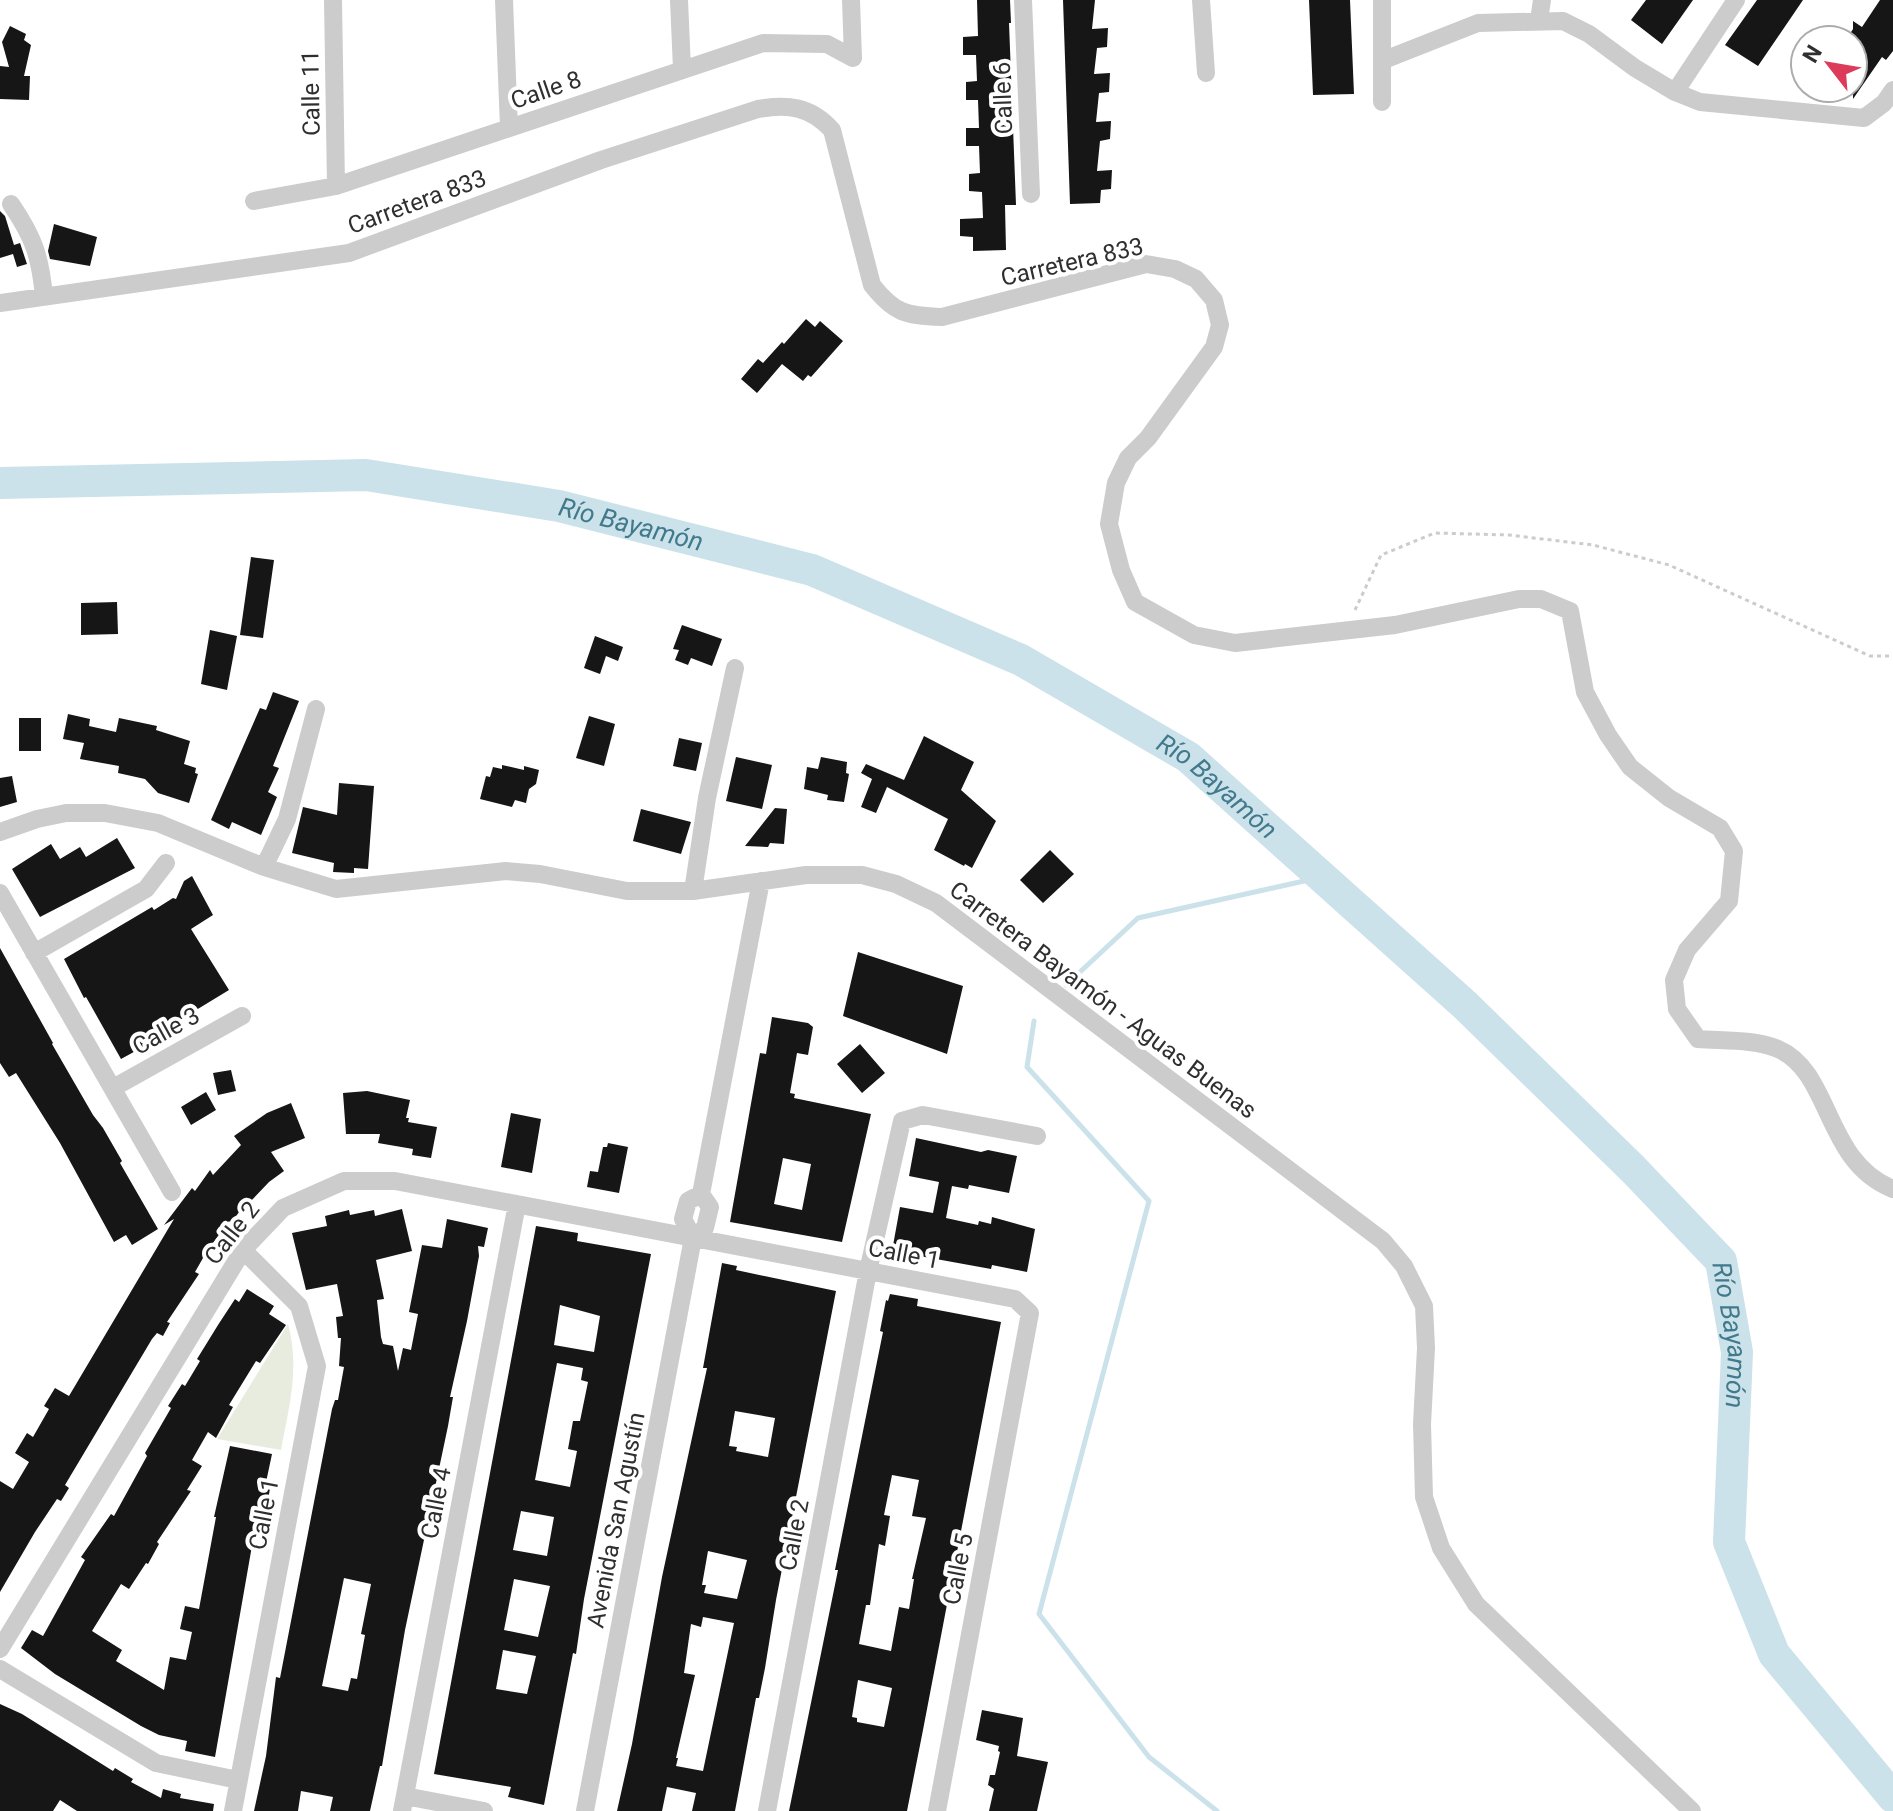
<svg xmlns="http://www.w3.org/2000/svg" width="1893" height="1811" viewBox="0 0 1893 1811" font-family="Roboto,sans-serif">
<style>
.green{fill:#e7ecde}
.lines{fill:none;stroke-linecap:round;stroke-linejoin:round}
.stream{stroke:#cbe2ea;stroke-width:5}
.river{stroke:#cbe2ea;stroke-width:32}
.building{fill:#161616;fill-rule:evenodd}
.path{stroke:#ccc;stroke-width:3;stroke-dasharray:4 4;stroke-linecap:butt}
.minor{stroke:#ccc;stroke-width:18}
.labels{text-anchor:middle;stroke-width:8;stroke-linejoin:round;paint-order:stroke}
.street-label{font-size:24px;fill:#2f2f2f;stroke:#fff}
.water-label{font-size:26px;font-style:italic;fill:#41798d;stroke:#fff}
</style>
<rect width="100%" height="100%" fill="#fff"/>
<path class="green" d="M288,1324C300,1368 289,1407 281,1450L217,1439Z"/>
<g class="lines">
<path class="stream" d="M1066,985L1138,918L1322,877
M1034,1021L1027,1067L1149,1201L1039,1614L1149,1757L1217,1811"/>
<path class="river" id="s1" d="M0,483L366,475L559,506L812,570L1021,660L1188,757L1465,1005L1633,1169L1721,1261L1737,1352L1729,1542L1774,1654L1893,1797"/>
</g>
<path class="building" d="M977,0H1010L1011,23H1009L1016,205H1005L1006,250L973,251V237L960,236V219L983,218L982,192L969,191V174L980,173L979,146H966V128H979L978,100H966V82L977,81L976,55H963V37L978,36Z
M1063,0H1095L1092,29L1108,28L1107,47L1097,48L1094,74L1110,73L1109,92L1099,93L1096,122L1111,121L1110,139L1100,141L1097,171L1112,170L1111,189L1101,190L1100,203L1070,204Z
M1309,0H1350L1354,94L1313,95Z
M1646,0H1693L1662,44L1631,20Z
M1757,0H1803L1758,66L1725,45Z
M1880,0H1893V51L1886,60L1882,57L1853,99V40H1846L1853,29V21L1862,27Z
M10,26L26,34L24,40L31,45L24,76H30L29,100L0,99V66L9,67L2,42Z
M0,211L5,216L14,245L20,243L27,264L17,267L13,254L0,258Z
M54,224L97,237L90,266L50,259L48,251Z
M806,319L815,327L820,321L843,341L811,377L808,375L803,381L782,364L757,393L741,379L758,359L763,363L782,342L784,344Z
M251,557L274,560L263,638L240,635Z
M117,602L118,634L81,635V603Z
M682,625L722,639L712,666L691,658L688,665L675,660L679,650L673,649Z
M210,630L237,636L227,690L201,684Z
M595,636L623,647L618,661L606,656L600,674L584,668Z
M273,692L299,701L273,766L279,768L268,792L277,797L261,835L232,822L229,829L211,820L260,708L266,710Z
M68,714L90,719L89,726L116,732L119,718L157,726L156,730L190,741L184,764L196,768L195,773L198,774L189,803L158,793L145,779L118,773L119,766L80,759L84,743L63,739Z
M589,716L615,724L604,766L576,758Z
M19,718H41V751H19Z
M924,736L974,762L961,790L996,821L972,868L965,864L964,866L934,850L948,819L887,787L876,813L861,807L872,779L861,773L866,764L904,780Z
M679,738L702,743L696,771L673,766Z
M736,757L772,765L762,809L726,801Z
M821,757L847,762L846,773L849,774L844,802L827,800L828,795L804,789L807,767L818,769Z
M502,765L524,770V766L539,770L536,784L529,789L526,803L515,800L512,807L480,799L486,776L490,777L493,767L502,769Z
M12,776L17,802L0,807V778Z
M339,783L374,786L368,869L354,868V873L333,872L334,863L292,853L303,807L337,815Z
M775,808L787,809L784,844L770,843L768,847L745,846Z
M641,809L691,822L681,854L633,841Z
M117,838L135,868L40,917L12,869L51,844L60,859L80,847L86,857Z
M1050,850L1074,874L1043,903L1020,880Z
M192,876L213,915L191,929L229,990L183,1018L161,1033L163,1036L121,1059L90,1004L86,997L84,998L64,959L152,907L154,910L173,898L176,899L184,881Z
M0,948L53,1043L52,1044L93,1115L103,1128L122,1161L120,1163L158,1229L132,1245L126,1235L114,1242L60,1143L16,1073L9,1077L0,1063Z
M858,952L963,986L947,1054L843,1016Z
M772,1017L808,1023L813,1027L808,1055L797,1053L790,1093L795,1094L794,1098L871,1114L842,1242L730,1222L760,1053L766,1054ZM783,1158L811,1164L802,1210L774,1204Z
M860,1044L885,1073L862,1093L837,1064Z
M231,1070L236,1091L218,1095L213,1073Z
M367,1091L410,1100L406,1118H409L408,1122L437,1127L431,1158L412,1155L413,1149L378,1143L380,1134H346L343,1093Z
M206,1092L216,1110L191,1125L181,1107Z
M291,1103L305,1138L271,1152L284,1171L269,1182L250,1202L248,1200L231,1223L229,1221L207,1251L195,1272L199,1274L167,1322L170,1323L163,1336L157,1333L152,1339L65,1485L69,1488L61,1501L57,1499L35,1532L0,1592V1481L13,1489L29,1462L15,1453L27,1433L33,1437L49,1409L44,1406L55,1388L69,1396L174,1219L164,1225L192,1188L195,1191L210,1170L213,1175L241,1145L234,1136L267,1113Z
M511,1113L541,1119L532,1173L501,1167Z
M916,1138L981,1152L988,1150L1017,1156L1009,1193L969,1185L968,1189L952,1186L946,1218L978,1225L979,1221L991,1224L992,1217L1035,1229L1027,1272L992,1265L991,1269L892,1251L900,1207L933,1213L939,1182L909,1176Z
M608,1143L628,1147L619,1193L587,1187L590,1171L598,1172L603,1147H607Z
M402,1209L412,1251L376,1260L384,1299L377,1300L381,1337L383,1344L393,1346L398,1371L403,1348L411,1350L418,1314L409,1312L422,1245L442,1248L447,1219L488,1228L484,1247L478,1246L479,1256L467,1321L450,1397H453L448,1426L405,1630L382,1766H380L370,1811H330L333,1797L301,1791L298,1811H254L266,1756L276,1677L280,1678L332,1409L335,1400H338L344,1367L339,1366L341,1338H338L336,1317L343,1316L337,1284L306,1290L292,1233L327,1226L325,1216L349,1210L350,1215L374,1210L375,1216ZM344,1578L371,1584L361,1634L365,1635L357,1679L351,1678L348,1691L322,1686Z
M536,1226L578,1233L577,1241L651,1254L584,1599L576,1654L573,1653L544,1805L508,1797L511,1787L434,1774ZM560,1305L600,1316L594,1352L554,1345ZM557,1363L583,1368L581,1380L588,1382L580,1421H573L568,1449L577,1451L570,1487L535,1480ZM521,1511L554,1517L547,1556L513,1550ZM514,1579L550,1586L538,1637L504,1630ZM503,1650L536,1656L527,1694L496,1689Z
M722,1263L737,1266L736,1270L836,1291L776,1600L765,1668L759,1698H756L735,1811H692L696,1793L667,1787L662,1811H617L632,1744L662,1577L707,1368H703ZM735,1411L775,1418L768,1457L736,1451L737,1447L729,1446ZM708,1551L747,1560L737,1599L704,1593L706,1585H702ZM703,1617L734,1623L703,1771L676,1766L678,1758H676L695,1675L684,1673L691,1624L701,1627Z
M247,1289L274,1306L269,1314L286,1325L260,1363L256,1361L229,1405L233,1407L216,1438L208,1432L192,1460L202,1466L187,1490L191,1491L157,1542L159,1544L148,1564L146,1563L129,1589L121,1584L92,1631L122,1650L116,1661L164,1690L170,1657L186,1660L192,1632L180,1629L185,1606L199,1609L216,1517H214L230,1446L272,1454L265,1487L270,1488L268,1501L260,1500L215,1757L185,1751L187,1741L159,1735L141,1726L55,1674L21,1648L32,1630L43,1636L85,1560L81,1557L111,1514L114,1516L147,1456L145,1453L171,1408L168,1406L182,1384L185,1386L200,1361L197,1359L218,1325L235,1299L239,1302Z
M890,1294L918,1299L917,1306L1001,1322L923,1730L907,1811H789L838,1570H835L883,1332L880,1331L886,1300L888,1301ZM892,1475L919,1480L912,1516L926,1518L912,1579H914L909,1609L899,1607L891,1651L859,1644L866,1605H870L879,1544L885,1546L890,1516L884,1515ZM858,1680L892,1688L884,1727L857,1722V1718L852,1717Z
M0,1704L22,1714L113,1771L115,1768L133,1779L131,1782L161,1798L163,1789L181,1794L180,1798L214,1804L213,1811H77L60,1800L53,1811H0Z
M982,1710L1023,1718L1017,1756L1048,1762L1037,1811H989L994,1789L988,1785L990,1775H995L1000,1752L998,1751L999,1746L976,1740Z"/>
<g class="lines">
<path class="path" d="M1355,610L1381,555L1435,533L1509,535L1593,545L1669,565L1870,656H1893"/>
<path class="minor" d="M333,0L336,186
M504,0L509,128
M679,0L682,69
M1023,0L1031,194
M1201,0L1206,73
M1382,0V102
M1539,20L1542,0
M1384,60L1478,23L1563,21L1589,34L1635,68L1675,92L1700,102L1864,118L1884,103L1893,90
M1675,92L1736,0
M254,201L336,186L763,43L827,44L853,58L851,0
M11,204C34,238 40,256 44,296
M0,303L349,253L601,160L758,109C788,104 810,106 832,130L872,285C894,313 906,316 942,317L1146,264L1175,269L1196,279L1214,300L1220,325L1214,347L1148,438L1128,458L1116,483L1109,524L1121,570L1135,602L1194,635L1235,643L1395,625L1519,599H1541L1570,611L1585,692L1608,735L1630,767L1669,798L1720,828L1734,851L1729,901L1687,950L1674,980L1677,1009L1698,1039C1723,1041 1755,1039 1778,1049C1832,1072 1824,1162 1893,1189
M0,832L37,819L66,813H105L158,823L264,867L336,889L506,871L540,874L627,891H693L806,875H862L896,884L936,903L1383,1241L1404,1266L1424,1306L1426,1348L1422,1424L1424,1497L1441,1548L1476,1604L1692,1811
M264,867L287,819L316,709
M693,891L707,798L735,668
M0,893L172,1192
M34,953L146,889L166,863
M113,1088L242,1016
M693,1238L705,1228L710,1207L701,1194L761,881
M0,1649L243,1250L283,1208L344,1181H395L1015,1299L1030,1313L937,1811
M0,1669L156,1763L238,1780
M405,1796L484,1811
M233,1811L317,1366L299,1306L243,1250
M402,1811L517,1204
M585,1811L693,1238L683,1219L688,1201L701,1194
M767,1811L868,1271L902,1121L923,1115L1037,1136"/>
</g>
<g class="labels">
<g class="street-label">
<text transform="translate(546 90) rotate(-19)" y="8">Calle 8</text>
<text transform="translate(311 93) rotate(-91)" y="8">Calle 11</text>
<text transform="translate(1003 98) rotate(-92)" y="8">Calle 6</text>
<text transform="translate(417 202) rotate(-20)" y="8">Carretera 833</text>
<text transform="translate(1072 262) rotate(-13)" y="8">Carretera 833</text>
<text transform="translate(1103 1000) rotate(37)" y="8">Carretera Bayamón - Aguas Buenas</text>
<text transform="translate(166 1031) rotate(-29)" y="8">Calle 3</text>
<text transform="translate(232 1233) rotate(-52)" y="8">Calle 2</text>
<text transform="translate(904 1254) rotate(11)" y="8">Calle 1</text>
<text transform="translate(436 1503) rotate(-79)" y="8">Calle 4</text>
<text transform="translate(264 1514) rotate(-79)" y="8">Calle 1</text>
<text transform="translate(616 1520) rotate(-79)" y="8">Avenida San Agustín</text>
<text transform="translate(794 1535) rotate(-79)" y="8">Calle 2</text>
<text transform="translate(958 1569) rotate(-79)" y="8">Calle 5</text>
</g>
<g class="water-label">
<text dy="9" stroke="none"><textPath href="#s1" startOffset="636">Río Bayamón</textPath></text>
<text dy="9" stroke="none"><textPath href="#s1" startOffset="1284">Río Bayamón</textPath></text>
<text dy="9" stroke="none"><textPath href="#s1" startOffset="2052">Río Bayamón</textPath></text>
</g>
</g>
<g transform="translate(1829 64) rotate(301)"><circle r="38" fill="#ffffff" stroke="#acacac" stroke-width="2"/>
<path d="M0-6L14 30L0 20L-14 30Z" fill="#dc3b5a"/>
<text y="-12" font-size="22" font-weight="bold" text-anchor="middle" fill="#2f2f2f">N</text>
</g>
</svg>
